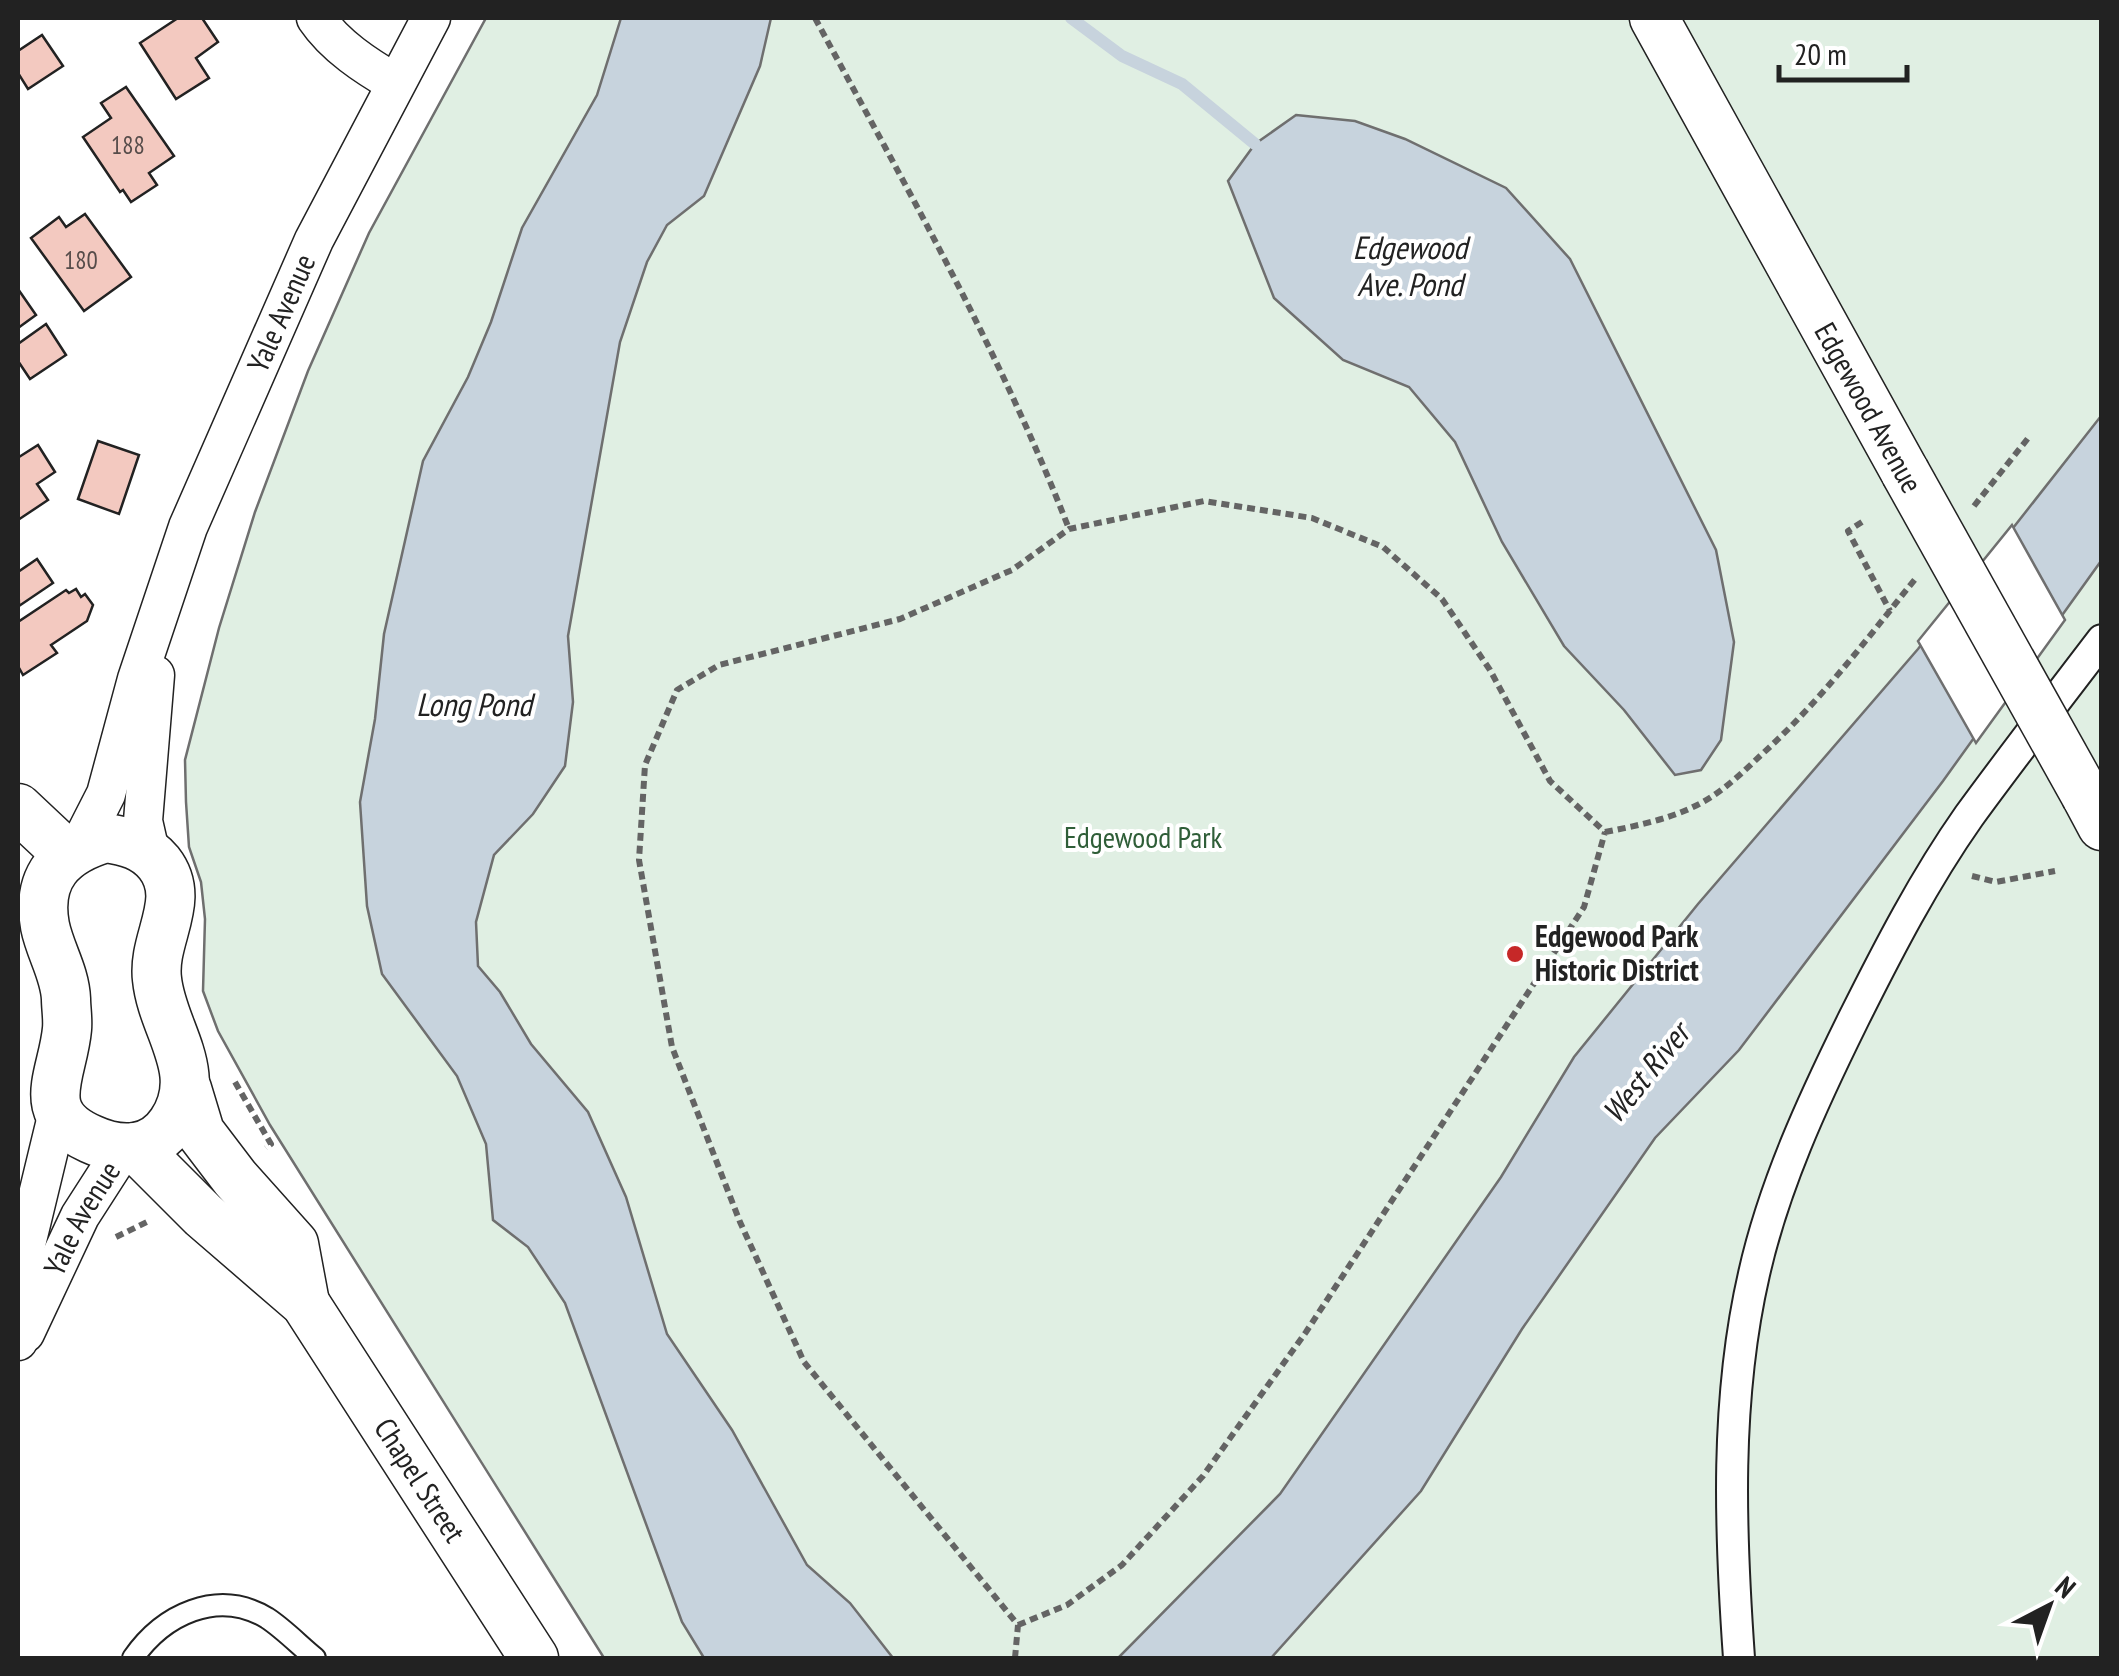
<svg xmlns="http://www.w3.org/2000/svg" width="2119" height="1676" viewBox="0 0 2119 1676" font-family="'PT Sans Narrow',sans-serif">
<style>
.green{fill:#e0efe3;stroke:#6f6f6f;stroke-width:2.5}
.water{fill:#c7d3dd;stroke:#6f6f6f;stroke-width:2.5}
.pier{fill:#fff;stroke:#6f6f6f;stroke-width:2.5}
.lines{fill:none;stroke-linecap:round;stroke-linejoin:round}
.stream{stroke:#c7d3dd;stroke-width:12}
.building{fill:#f3c9c0;stroke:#222;stroke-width:2.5}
.service-casing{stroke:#222;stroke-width:24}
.pedestrian-casing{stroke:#222;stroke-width:34}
.minor-casing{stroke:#222;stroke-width:41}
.tertiary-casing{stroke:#222;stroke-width:51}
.path{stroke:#646464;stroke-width:6;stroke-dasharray:8 5;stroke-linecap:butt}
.service{stroke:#fff;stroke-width:20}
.pedestrian{stroke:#fff;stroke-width:30}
.minor{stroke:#fff;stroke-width:38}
.tertiary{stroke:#fff;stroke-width:48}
.tertiary-bridge-casing{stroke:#222;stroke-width:51;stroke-linecap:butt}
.tertiary-bridge{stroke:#fff;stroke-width:48}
.poi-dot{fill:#c62828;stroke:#fff;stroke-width:4}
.labels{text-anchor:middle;stroke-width:8;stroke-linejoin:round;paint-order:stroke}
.number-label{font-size:25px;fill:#564c4a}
.street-label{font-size:30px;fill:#222;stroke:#fff}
.park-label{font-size:30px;fill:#2f5e38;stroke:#fff}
.poi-label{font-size:30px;font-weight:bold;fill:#222;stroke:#fff;text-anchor:start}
.water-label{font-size:32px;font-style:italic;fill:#222;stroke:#fff}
</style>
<rect width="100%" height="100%" fill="#fff"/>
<path class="green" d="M486,18H2101V1658H604L270,1125L218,1031L203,991L205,919L201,882L189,847L186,802L185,760L219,628L255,512L308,371L369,233Z"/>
<path class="water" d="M621,18H771L760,66L704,196L667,225L647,262L620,342L568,636L573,702L565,766L533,814L494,855L476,922L478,966L500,992L531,1044L588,1112L626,1197L667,1334L732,1430L807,1565L850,1603L893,1658H704L682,1622L565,1303L528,1247L493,1220L486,1144L457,1076L382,974L367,906L360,802L375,719L384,634L423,461L468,377L491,322L522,228L597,95Z
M1296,115L1355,121L1405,139L1506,188L1570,259L1716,550L1734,642L1721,740L1701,770L1675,775L1624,710L1564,646L1502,542L1455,442L1409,387L1343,360L1274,298L1228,181L1255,144Z
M2101,416V561L1943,781L1739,1050L1655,1138L1522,1329L1421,1491L1271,1658H1118L1280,1494L1501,1177L1574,1057L1698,904L1918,649Z"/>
<path class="pier" d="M2012,525L2065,620L1976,743L1918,641Z"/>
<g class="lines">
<path class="stream" d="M1071,18L1122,56L1182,84L1255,144"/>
</g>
<path class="building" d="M178,18H202L218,42L196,58L209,78L176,99L140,43Z
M42,35L63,66L28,89L18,73V51Z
M126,87L174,156L149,173L157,185L131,202L123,190L120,192L83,137L111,118L101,103Z
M85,214L131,277L84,311L31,238L59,217L66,227Z
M18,289L36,315L18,328Z
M46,324L66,355L30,379L18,361V344Z
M98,441L139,455L119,514L78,499Z
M38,445L55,472L37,484L48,500L18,520V455L19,457Z
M37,559L53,583L19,606L18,572Z
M76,589L81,597L85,594L93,605L87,621L51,645L57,653L23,675L18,666V622L66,590L69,593Z"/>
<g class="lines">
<defs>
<path id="service" d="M133,1658C163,1615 217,1588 267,1618C284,1629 300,1646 315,1658"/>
<path id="pedestrian" d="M1739,1658C1730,1531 1725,1400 1754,1274C1774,1185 1813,1101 1853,1020C1888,950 1924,880 1969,816C2012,757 2057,699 2102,640"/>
<g id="minor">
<path d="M316,18C335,46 366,66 395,83"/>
<path id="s1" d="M80,845L106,794L137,679L188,527L314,240L431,18"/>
<path d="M150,852L143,821L155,675"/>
<path id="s2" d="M25,1333L80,1216L125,1146"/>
<path d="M18,1341L22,1261L58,1112"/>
</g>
<g id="tertiary">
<path d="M1654,18L1905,472"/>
<path d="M2086,796L2102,826"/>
<path d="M18,808L68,855"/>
<path d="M106,838C127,841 145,846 159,863C188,900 152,938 157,979C162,1030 206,1072 172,1123C164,1135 151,1145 135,1147C121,1149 104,1145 91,1139C32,1113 63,1075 67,1029C68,1019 66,1008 66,999C65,973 50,951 45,926C36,877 61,851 106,838Z"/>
<path d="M187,1089L200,1132L235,1178L294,1244L305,1303"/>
<path id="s3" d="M135,1147L203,1215L305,1303L534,1658"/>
</g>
</defs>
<use href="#service" class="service-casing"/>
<use href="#pedestrian" class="pedestrian-casing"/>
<use href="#minor" class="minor-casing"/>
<use href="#tertiary" class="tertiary-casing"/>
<path class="path" d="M815,18C905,185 1000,351 1069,529
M1974,506L2029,437
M1862,522L1848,531L1890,611
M1605,832C1635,826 1666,820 1693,807C1718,796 1741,774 1760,756C1820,702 1866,640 1916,578
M1972,876L1996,882L2055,871
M235,1082L271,1144L266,1148
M116,1237L149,1221
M1018,1625L1067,1605L1122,1565L1203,1476L1306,1332L1584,907L1605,832
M1015,1658L1018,1625L804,1362L740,1222L672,1047L639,860L645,765L677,690L719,665L900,619L1012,570L1069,529L1204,501L1312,518L1383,547L1442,599L1490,670L1550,781L1605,832"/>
<use href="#service" class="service"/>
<use href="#pedestrian" class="pedestrian"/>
<use href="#minor" class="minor"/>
<use href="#tertiary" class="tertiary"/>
<defs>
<path id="tertiary-bridge" d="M1905,472L2086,796"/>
</defs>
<use href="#tertiary-bridge" class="tertiary-bridge-casing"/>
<use href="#tertiary-bridge" class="tertiary-bridge"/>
</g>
<circle class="poi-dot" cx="1515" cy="954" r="10"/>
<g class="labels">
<g class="number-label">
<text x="128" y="154">188</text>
<text x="81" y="269">180</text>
</g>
<g class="street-label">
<text dy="10" stroke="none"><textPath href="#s1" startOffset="570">Yale Avenue</textPath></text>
<text transform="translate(1868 408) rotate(61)" y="10">Edgewood Avenue</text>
<text dy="10" stroke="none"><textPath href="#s2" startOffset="128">Yale Avenue</textPath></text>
<text dy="10" stroke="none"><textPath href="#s3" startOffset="442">Chapel Street</textPath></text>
</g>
<g class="park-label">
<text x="1143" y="848">Edgewood Park</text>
</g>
<g class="poi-label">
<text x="1535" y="947">Edgewood Park<tspan x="1535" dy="34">Historic District</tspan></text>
</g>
<g class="water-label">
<text x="1410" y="259">Edgewood<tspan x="1410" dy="37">Ave. Pond</tspan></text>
<text x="474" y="716">Long Pond</text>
<text transform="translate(1646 1073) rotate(-51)" y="11">West River</text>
</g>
</g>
<rect width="2119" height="1676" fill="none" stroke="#222222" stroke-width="40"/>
<g transform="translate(2049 1606) rotate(41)" stroke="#ffffff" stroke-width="8" paint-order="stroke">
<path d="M0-8L18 38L0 25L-18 38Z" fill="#222222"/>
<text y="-15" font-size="28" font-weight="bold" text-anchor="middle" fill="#222222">N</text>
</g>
<path d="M1779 65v15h128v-15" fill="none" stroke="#222222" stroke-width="5"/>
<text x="1794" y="65" font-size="30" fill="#222222" stroke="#ffffff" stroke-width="8" paint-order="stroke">20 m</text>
</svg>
